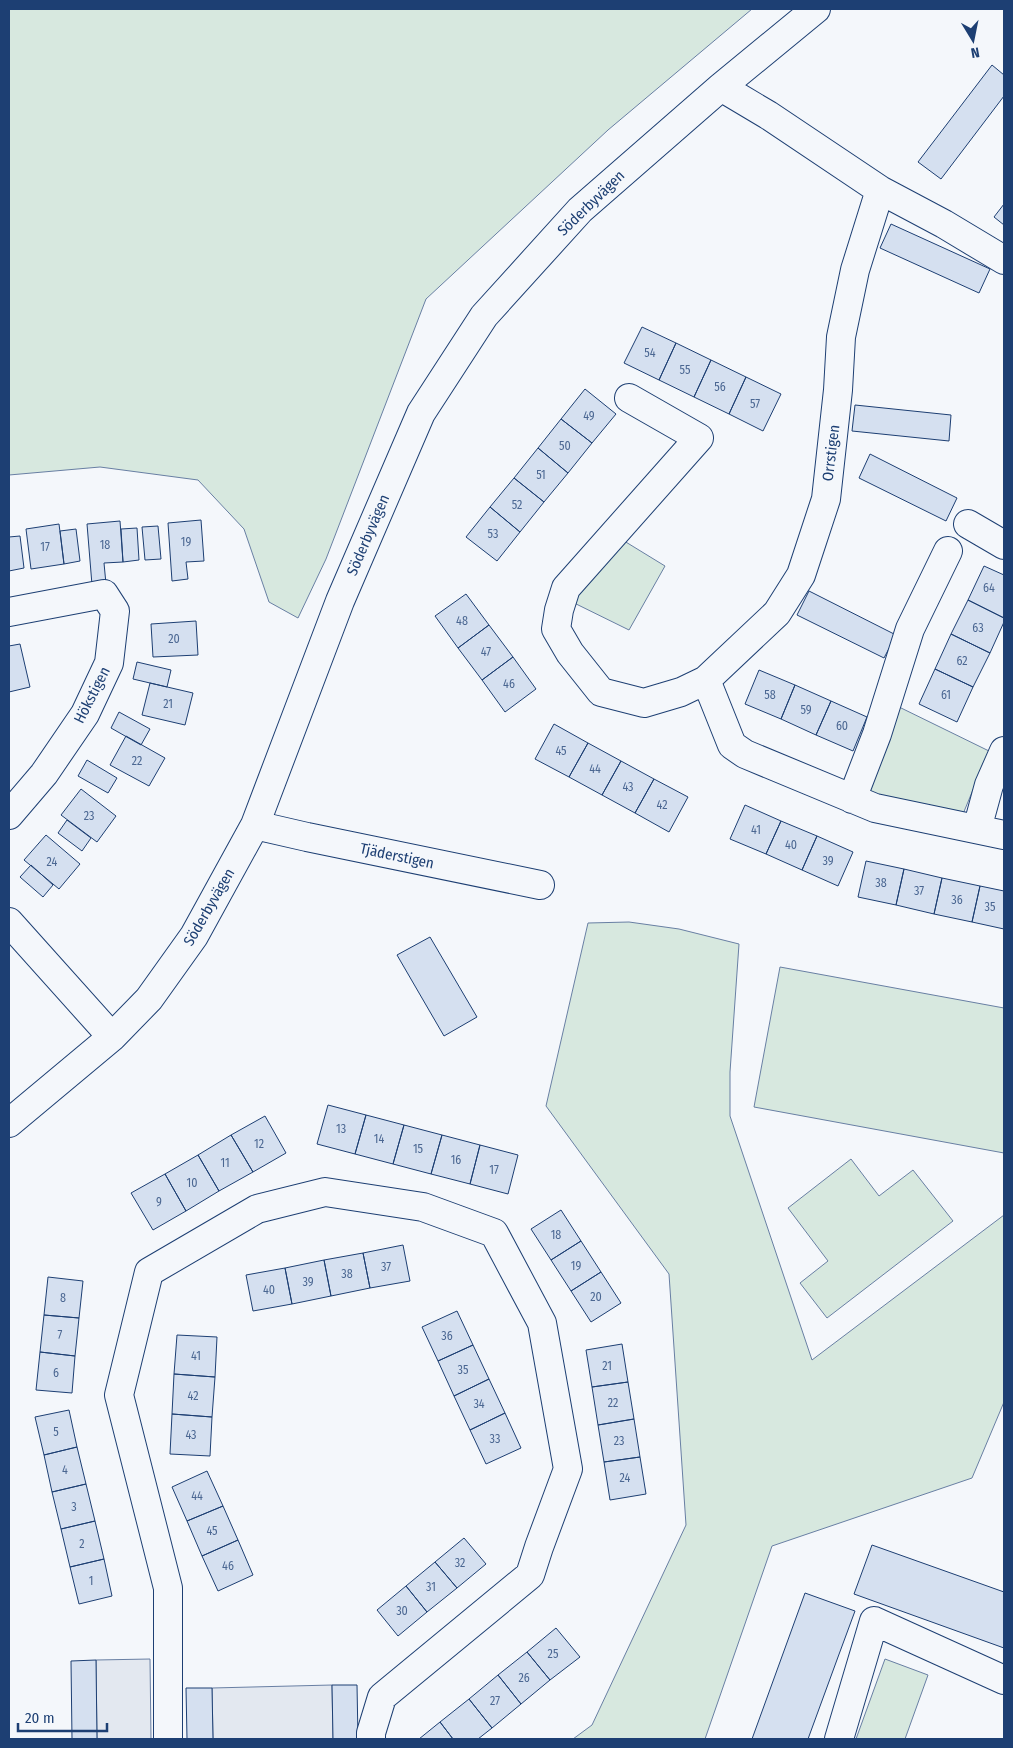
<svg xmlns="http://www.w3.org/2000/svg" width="1013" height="1748" viewBox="0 0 1013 1748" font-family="'Fira Sans Condensed',sans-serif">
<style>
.green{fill:#d7e8df;stroke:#687fa3}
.parking{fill:#e3e8f0;stroke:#687fa3}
.building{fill:#d5e0f0;stroke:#1d3f73}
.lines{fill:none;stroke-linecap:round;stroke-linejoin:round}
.minor-casing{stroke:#1d3f73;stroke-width:30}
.minor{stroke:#f4f7fb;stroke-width:28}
.labels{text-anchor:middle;stroke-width:4;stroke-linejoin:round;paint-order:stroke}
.number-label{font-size:12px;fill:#4b6792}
.street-label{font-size:15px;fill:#1d3f73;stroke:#f4f7fb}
</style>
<rect width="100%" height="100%" fill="#f4f7fb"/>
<path class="green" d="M9,9H752L608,130L426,299L326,559L298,618L269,602L244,529L198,480L100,467L9,475Z
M616,536L665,566L629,630L566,599Z
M895,705L989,751L963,814L863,792Z
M629,922L679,929L739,944L730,1072V1116L812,1360L1004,1215V1402L972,1478L772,1546L705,1739H573L592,1725L686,1525L669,1274L546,1106L588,923Z
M780,967L1004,1008V1153L754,1107Z
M851,1159L879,1196L913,1170L953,1221L827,1318L800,1283L828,1261L788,1208Z
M885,1659L928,1675L905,1739H856Z"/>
<path class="parking" d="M150,1659L151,1739H97L96,1660Z
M332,1685L333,1739H213L212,1688Z"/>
<path class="building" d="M992,65L1004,75V96L941,179L918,162Z
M1004,204V225L994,217Z
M891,224L990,269L979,293L880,248Z
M642,327L676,343L659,380L624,363Z
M676,343L711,360L694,397L659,380Z
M711,360L746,377L729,414L694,397Z
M746,377L781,394L763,431L729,414Z
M585,389L616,414L592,443L561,419Z
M855,405L951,415L949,441L852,431Z
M561,419L592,443L568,473L538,448Z
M538,448L568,473L544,502L514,478Z
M870,454L957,498L946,521L859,478Z
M514,478L544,502L520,532L490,507Z
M490,507L520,532L497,561L466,537Z
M201,520L204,561L186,562L188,579L172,581L168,523Z
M120,521L123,562L104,563L106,584L92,585L87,524Z
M59,524L64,564L31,569L26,529Z
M158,526L161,559L145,560L142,527Z
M137,528L139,560L123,562L121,529Z
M76,529L80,561L64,564L60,531Z
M20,536L24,568L9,571V537Z
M984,566L1004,575V618L968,600Z
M809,591L896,635L884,658L797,615Z
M466,594L489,625L458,648L435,616Z
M968,600L1004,618V622L990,653L951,634Z
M196,621L198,655L153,657L151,624Z
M489,625L513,657L482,680L458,648Z
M951,634L990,653L973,687L935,669Z
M20,644L30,687L9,692V646Z
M513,657L536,689L505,712L482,680Z
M137,662L171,670L167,687L133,679Z
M935,669L973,687L957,722L919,704Z
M759,670L795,685L781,719L745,704Z
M150,683L193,693L185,725L142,715Z
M795,685L831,701L816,735L781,719Z
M831,701L867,717L853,751L816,735Z
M119,712L150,729L141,745L111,728Z
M554,724L588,743L569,777L535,759Z
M126,736L165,758L149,786L110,765Z
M588,743L621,761L602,795L569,777Z
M87,760L117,778L108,793L78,776Z
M621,761L654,779L635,813L602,795Z
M654,779L688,797L669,832L635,813Z
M81,789L116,816L97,842L61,815Z
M745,805L781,821L766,854L730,839Z
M67,820L91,838L82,851L58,833Z
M781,821L817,836L802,870L766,854Z
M46,835L80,864L59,889L24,860Z
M817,836L853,852L838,886L802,870Z
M866,861L904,869L896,905L858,897Z
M31,865L53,885L43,897L20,877Z
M904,869L942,878L934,914L896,905Z
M942,878L980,886L972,922L934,914Z
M980,886L1004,891V929L972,922Z
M430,937L477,1017L444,1036L397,955Z
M328,1105L366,1115L355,1154L317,1144Z
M366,1115L404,1125L393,1164L355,1154Z
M265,1116L286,1153L253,1172L231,1135Z
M404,1125L442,1135L431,1174L393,1164Z
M231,1135L253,1172L219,1191L198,1155Z
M442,1135L480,1145L470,1184L431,1174Z
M480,1145L518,1155L508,1194L470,1184Z
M198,1155L219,1191L186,1211L165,1174Z
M165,1174L186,1211L153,1230L131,1193Z
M561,1210L581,1241L551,1260L531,1229Z
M581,1241L601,1272L571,1291L551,1260Z
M403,1245L410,1281L370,1288L363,1253Z
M363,1253L370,1288L331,1296L324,1260Z
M324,1260L331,1296L292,1304L285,1268Z
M285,1268L292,1304L253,1311L246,1275Z
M601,1272L621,1303L591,1322L571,1291Z
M48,1277L83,1281L79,1318L44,1315Z
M457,1311L473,1345L438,1361L422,1327Z
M44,1315L79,1318L75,1356L40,1352Z
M177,1335L217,1337L215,1377L174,1374Z
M622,1344L628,1382L592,1387L586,1350Z
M473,1345L489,1379L454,1396L438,1361Z
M40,1352L75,1356L72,1393L36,1390Z
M174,1374L215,1377L212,1417L172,1414Z
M489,1379L505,1413L470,1430L454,1396Z
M628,1382L634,1419L598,1425L592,1387Z
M69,1410L77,1447L44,1455L35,1417Z
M505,1413L521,1448L486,1464L470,1430Z
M172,1414L212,1417L210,1456L170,1454Z
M634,1419L640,1457L604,1462L598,1425Z
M77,1447L86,1484L52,1492L44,1455Z
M640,1457L646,1494L610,1500L604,1462Z
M207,1471L223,1506L187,1521L172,1487Z
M86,1484L95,1521L61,1529L52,1492Z
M223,1506L238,1540L202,1556L187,1521Z
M95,1521L104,1559L70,1567L61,1529Z
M464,1538L486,1564L457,1588L435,1562Z
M238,1540L253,1575L218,1591L202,1556Z
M872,1545L1004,1592V1648L854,1594Z
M104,1559L112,1596L79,1604L70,1567Z
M435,1562L457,1588L427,1612L406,1586Z
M406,1586L427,1612L398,1636L377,1610Z
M805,1593L855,1611L838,1657L808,1739H752Z
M556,1628L580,1657L550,1680L527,1652Z
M527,1652L550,1680L521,1704L498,1675Z
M96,1660L97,1739H72L71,1661Z
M498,1675L521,1704L492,1728L469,1699Z
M332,1685H357L358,1739H333Z
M186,1688H212L213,1739H187Z
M469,1699L492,1728L478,1739H453L440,1722Z
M440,1722L453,1739H419Z"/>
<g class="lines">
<defs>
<path id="minor" d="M721,87L768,115L880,190L944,224L1004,260
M629,398L699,438L566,588L559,610L556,629L570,653L601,692L644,703L681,692L706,680L777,613L801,575L826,499L838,390L841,337L855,270L880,190
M968,524L1004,545
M9,612L104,594L115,611L109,663L85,714L44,774L9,815
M706,680L732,745L745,754L875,808L1004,835
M852,799L877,734L910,629L948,551
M255,825L307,837L540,885
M977,829L989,785L1004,751
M9,922L112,1037
M9,1123L112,1037L149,999L194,936L255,825L340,601L421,413L484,316L580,210L721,87L816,9
M168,1739V1588L119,1395L149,1272L257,1209L325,1192L423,1207L494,1233L542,1323L568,1469L539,1547L530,1575L382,1697L371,1733V1739
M839,1739L874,1621L1004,1680"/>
</defs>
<use href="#minor" class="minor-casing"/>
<use href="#minor" class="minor"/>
</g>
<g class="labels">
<g class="number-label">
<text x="650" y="357">54</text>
<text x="685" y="374">55</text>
<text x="720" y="391">56</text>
<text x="755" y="408">57</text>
<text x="589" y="420">49</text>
<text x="565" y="450">50</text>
<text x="541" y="479">51</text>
<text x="517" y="509">52</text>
<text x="493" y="538">53</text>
<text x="186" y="546">19</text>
<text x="105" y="549">18</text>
<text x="45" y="551">17</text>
<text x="989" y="592">64</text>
<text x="462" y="625">48</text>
<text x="978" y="632">63</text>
<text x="174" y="643">20</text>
<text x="486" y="656">47</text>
<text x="962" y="665">62</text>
<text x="509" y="688">46</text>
<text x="770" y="699">58</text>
<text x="946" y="699">61</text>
<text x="168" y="708">21</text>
<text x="806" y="714">59</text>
<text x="842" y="730">60</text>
<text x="561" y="755">45</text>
<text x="137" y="765">22</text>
<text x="595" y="773">44</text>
<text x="628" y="791">43</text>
<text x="662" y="809">42</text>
<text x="89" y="820">23</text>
<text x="756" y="834">41</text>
<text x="791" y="849">40</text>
<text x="828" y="865">39</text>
<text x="52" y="866">24</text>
<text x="881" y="887">38</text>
<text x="919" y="895">37</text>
<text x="957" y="904">36</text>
<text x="990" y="911">35</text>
<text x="341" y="1133">13</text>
<text x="379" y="1143">14</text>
<text x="259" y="1148">12</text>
<text x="418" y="1153">15</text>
<text x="456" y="1164">16</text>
<text x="225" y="1167">11</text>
<text x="494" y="1174">17</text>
<text x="192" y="1187">10</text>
<text x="159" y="1206">9</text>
<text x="556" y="1239">18</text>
<text x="576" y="1270">19</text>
<text x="386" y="1271">37</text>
<text x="347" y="1278">38</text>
<text x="308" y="1286">39</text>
<text x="269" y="1294">40</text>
<text x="596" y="1301">20</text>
<text x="63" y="1302">8</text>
<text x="60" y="1339">7</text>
<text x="447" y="1340">36</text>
<text x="196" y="1360">41</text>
<text x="607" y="1370">21</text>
<text x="463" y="1374">35</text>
<text x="56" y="1377">6</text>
<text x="193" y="1400">42</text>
<text x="613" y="1407">22</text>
<text x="479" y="1408">34</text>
<text x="56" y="1436">5</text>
<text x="191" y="1439">43</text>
<text x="495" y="1443">33</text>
<text x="619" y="1445">23</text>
<text x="65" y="1474">4</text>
<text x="625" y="1482">24</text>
<text x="197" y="1500">44</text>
<text x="74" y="1511">3</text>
<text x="212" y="1535">45</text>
<text x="82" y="1548">2</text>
<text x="460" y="1567">32</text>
<text x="228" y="1570">46</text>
<text x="91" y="1585">1</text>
<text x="431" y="1591">31</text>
<text x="402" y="1615">30</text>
<text x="553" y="1658">25</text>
<text x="524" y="1682">26</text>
<text x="495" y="1705">27</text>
</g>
<g class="street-label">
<text transform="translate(591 203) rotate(-44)" y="5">Söderbyvägen</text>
<text transform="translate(831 453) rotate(-83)" y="5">Orrstigen</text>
<text transform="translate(368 535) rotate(-67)" y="5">Söderbyvägen</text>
<text transform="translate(92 695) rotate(-63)" y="5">Hökstigen</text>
<text transform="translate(397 856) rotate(12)" y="5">Tjäderstigen</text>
<text transform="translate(209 907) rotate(-60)" y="5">Söderbyvägen</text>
</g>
</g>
<rect width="1013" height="1748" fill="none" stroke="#1d3f73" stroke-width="20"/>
<g transform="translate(973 40) rotate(170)" stroke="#f4f7fb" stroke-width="4" paint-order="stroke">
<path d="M0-4L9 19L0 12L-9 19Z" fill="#1d3f73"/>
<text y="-8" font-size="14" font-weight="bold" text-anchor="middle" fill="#1d3f73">N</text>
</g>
<path d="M18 1723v8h89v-8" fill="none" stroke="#1d3f73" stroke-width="2.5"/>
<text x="25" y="1723" font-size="15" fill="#1d3f73" stroke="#f4f7fb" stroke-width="4" paint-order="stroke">20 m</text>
</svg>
